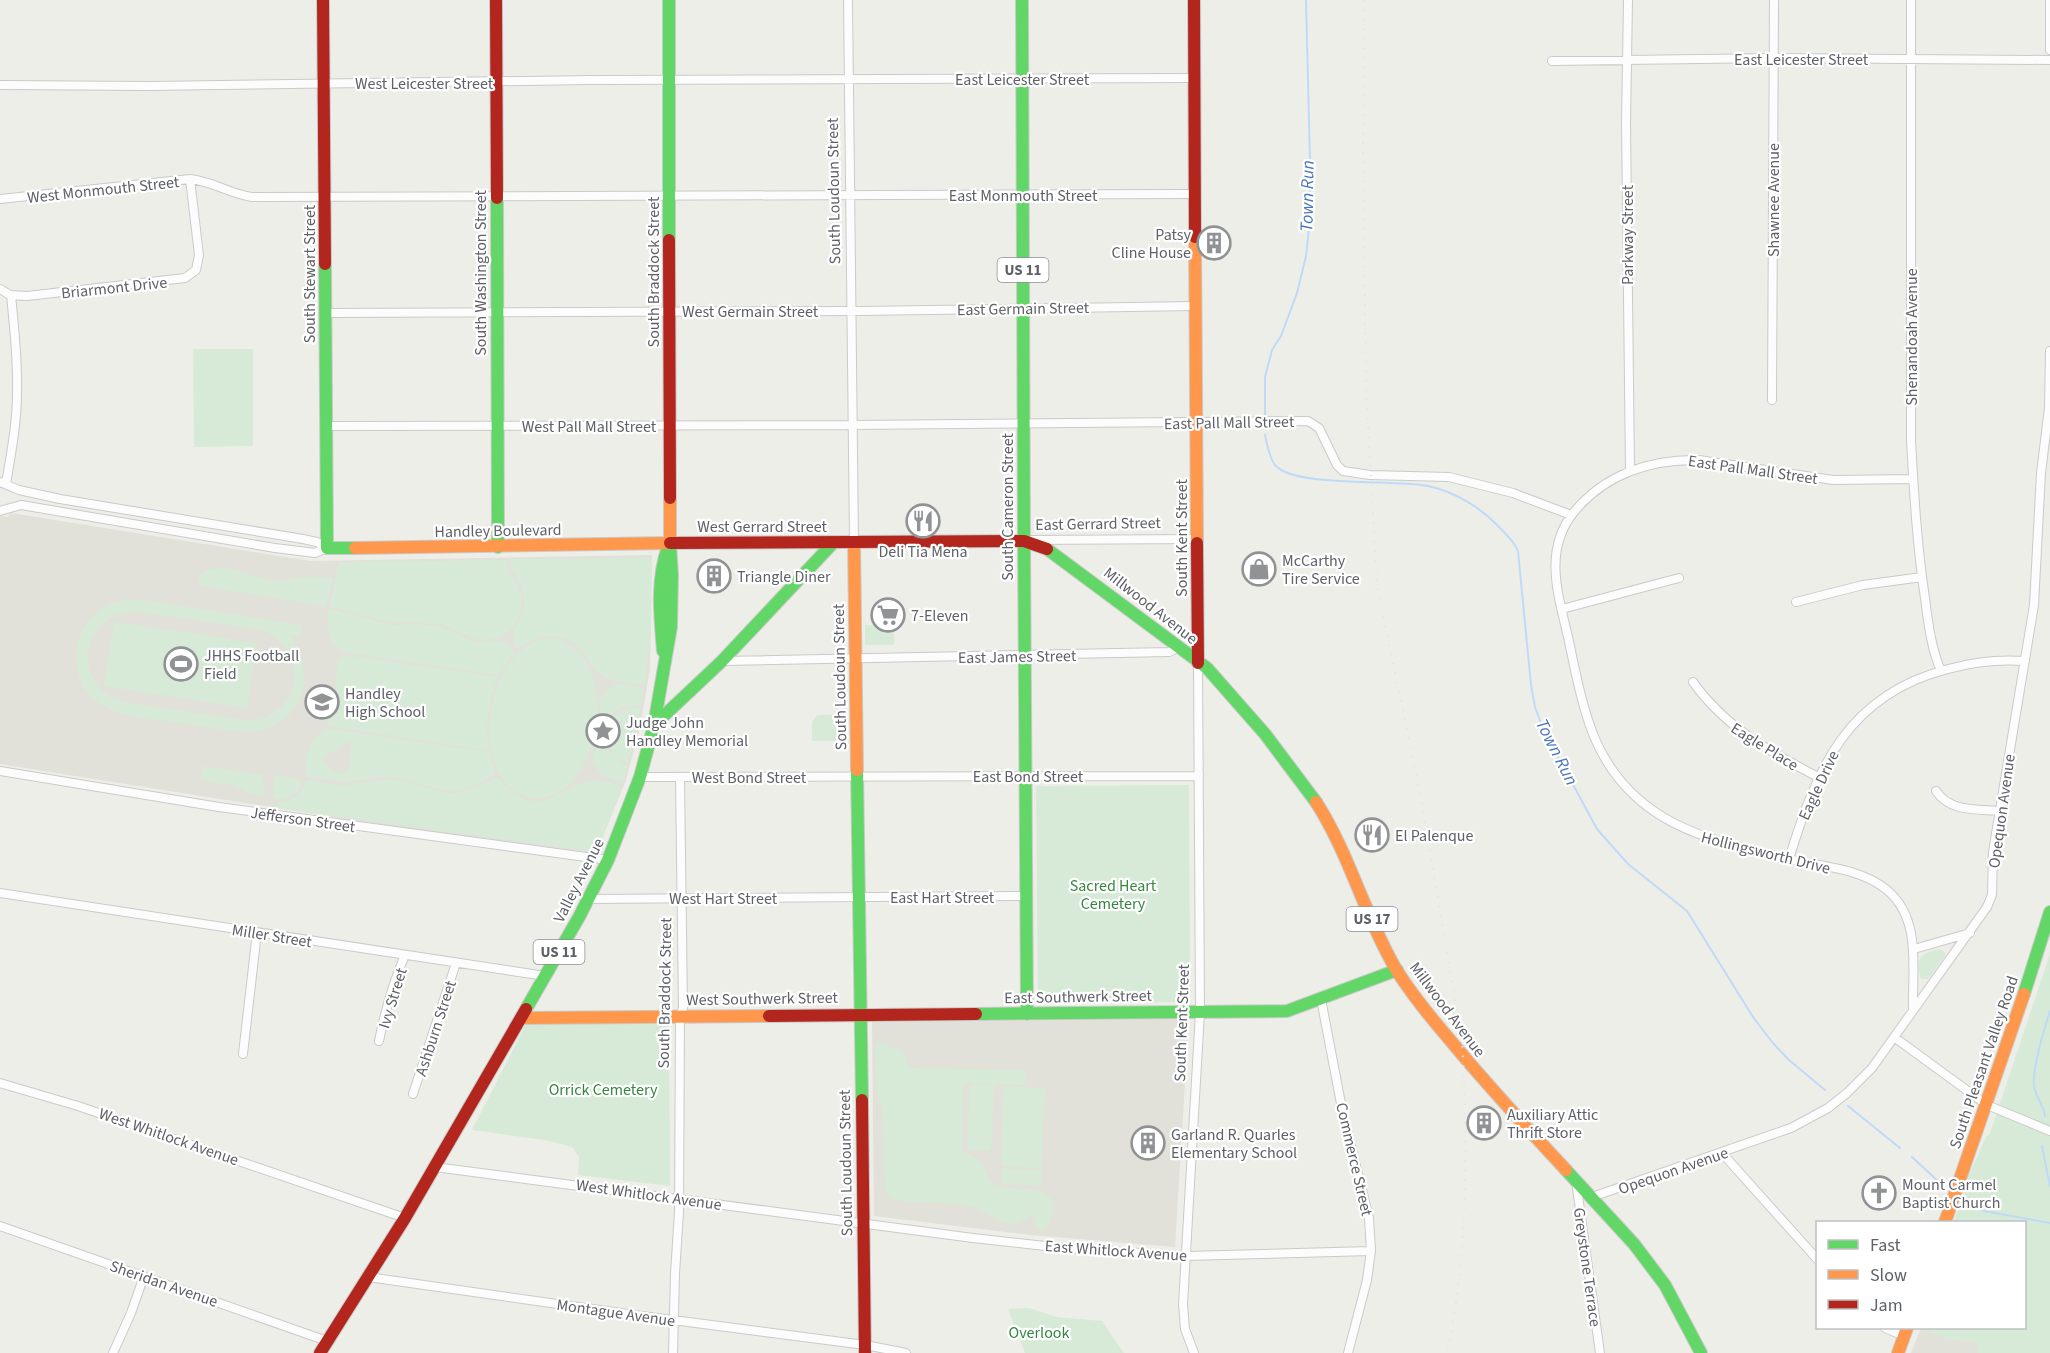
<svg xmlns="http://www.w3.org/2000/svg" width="2050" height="1353" viewBox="0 0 2050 1353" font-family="'Source Sans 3',sans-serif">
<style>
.education{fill:#e1e0d9}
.green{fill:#d7ead7;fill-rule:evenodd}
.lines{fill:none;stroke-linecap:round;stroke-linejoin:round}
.stream{stroke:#bfdaf7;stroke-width:2}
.street-casing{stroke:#cacaca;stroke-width:10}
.fast-casing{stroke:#c9caca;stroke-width:14}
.slow-casing{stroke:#c9caca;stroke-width:14}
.jam-casing{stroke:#c9caca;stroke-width:14}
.street{stroke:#fcfcfc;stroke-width:8}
.fast{stroke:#63d668;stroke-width:12}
.slow{stroke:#ff974d;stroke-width:12}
.jam{stroke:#b3261e;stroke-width:12}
.rail{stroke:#e4e5e4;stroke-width:2;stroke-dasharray:1.5 8;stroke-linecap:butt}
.labels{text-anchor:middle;stroke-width:4.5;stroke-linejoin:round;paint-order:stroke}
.shield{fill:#fff;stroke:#8e9095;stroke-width:1.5}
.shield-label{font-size:15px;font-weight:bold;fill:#5e6167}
.street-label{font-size:16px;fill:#5e6167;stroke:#fff}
.poi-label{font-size:16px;fill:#5e6167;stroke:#fff;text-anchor:start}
.park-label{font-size:16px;fill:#388542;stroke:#fff}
.water-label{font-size:18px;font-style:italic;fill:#4975b9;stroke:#fff}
</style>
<rect width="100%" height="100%" fill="#eeeee9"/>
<path class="education" d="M11,513L311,561L652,555L650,669L640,727L626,780L596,853L384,825L0,764V516L7,517Z
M1189,1019L1175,1247L1031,1235L874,1216L872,1022Z
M1921,1328L1948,1339L1979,1342L1977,1353H1911Z"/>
<path class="green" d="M193,349H253V446L194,447Z
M652,558L651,633L645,685C631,683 613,683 601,675C592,669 590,661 584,653C564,629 541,634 517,648L515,647L512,633C523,617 529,600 519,582C514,573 510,569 509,559Z
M507,560L508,572L516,581L521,596L522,608L514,627L499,638L478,640L440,624L385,621L330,606L338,564L340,562Z
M220,568L231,569L264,579L278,581L301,577L333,578L327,603L325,606L199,585V575L210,569Z
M137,599L301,625V636L289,635C315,668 308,718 262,730C239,735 212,727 189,724C151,718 94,721 79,676C75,663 75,649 80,636C90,611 112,599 137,599ZM135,611L263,630C310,653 304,712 251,721L123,702C70,686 79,614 135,611Z
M331,609L392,625L418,624L441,627L476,642L502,641L511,647L514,653L499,675L344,652C328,643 326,627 329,610Z
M114,622L257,643L247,708L104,686Z
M865,625H894V645H865Z
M549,638C627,647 601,803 535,798C465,793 481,644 549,638Z
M343,655L498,677C488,702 485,724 489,751L330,726L326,721L336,696L337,661Z
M617,684L644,688L642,706C600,701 590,746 628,766L622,783L600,774L592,760L599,724L600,700L606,691Z
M630,708H641L628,763C600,754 602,716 630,708Z
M845,714V741H812V722L817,715Z
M330,729L489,752L496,774L469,788L454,791L437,789L397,777H379L347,782L307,777C303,762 310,731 330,729ZM348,742L351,744L350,766L343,775L330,769L321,758Z
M204,766L263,775L264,796L246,792L233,785L211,782L200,778L202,768Z
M274,775L302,780C299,795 288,801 273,799Z
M498,778C547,832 559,775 604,781C611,782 616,783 621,787L599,848L594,852L276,808L277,802C292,802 302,794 306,780L342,786L387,779L409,782L444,793H453L462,792Z
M1189,785L1190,1002L1038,1004L1036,786Z
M1939,949L1945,952V956L1928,979H1921C1915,957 1920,954 1939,949Z
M2050,954V1353H1977L1978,1342C1960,1340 1938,1340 1923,1328H2024V1222H1954L1969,1175L1986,1137L1990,1133Z
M669,1021L670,1186L578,1175L579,1157L572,1147L544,1140L472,1130L527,1022Z
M879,1042L902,1051L911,1068L1026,1070L1025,1085L963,1083L962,1146L963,1151C969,1155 977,1158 982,1164C986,1171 987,1179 994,1184C1008,1194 1054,1180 1053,1208C1053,1215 1049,1224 1044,1230L1037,1229L1034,1215H1030C1009,1236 992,1213 971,1206C950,1200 903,1207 888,1195L885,1188L883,1112L876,1087L875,1047Z
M970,1084L994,1085L991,1151L967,1150Z
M1004,1086L1045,1088L1041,1168L1001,1166Z
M1002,1169L1042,1171L1041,1186L1001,1183Z
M1029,1308L1056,1317L1102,1321L1124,1353H1025L1008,1309Z"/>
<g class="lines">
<path class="stream" d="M1265,418V377L1272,350L1281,336L1297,293L1306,256L1309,228L1310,161L1306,0
M1265,435C1267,444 1269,457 1275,465C1294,488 1396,479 1428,486C1455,492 1480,507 1498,526C1506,534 1514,541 1518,551L1531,685L1535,707L1544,731L1597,829L1628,864L1687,911L1753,1017L1772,1042L1789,1060L1825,1090
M1848,1106L1900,1148
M2045,1116C2044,1105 2035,1097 2034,1085C2032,1067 2044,1030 2050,1011
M2042,1146L2050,1186
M1912,1157L1940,1183
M1969,1205L1984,1211L2050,1223"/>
<defs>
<path id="street" d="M848,0L854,542
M1628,0L1626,123L1630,470
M1911,0V441C1914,493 1917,546 1925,598C1928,622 1931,648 1941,671
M2050,0V50
M1552,61L1773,58L2050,60
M0,85L150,86L591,80L1195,78
M0,199L190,179C212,181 230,194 252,197L1195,194
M0,289L10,295L27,296L185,278L196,270L199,255L190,179
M326,313L859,311L1195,306
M1772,400L1774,0
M326,426L852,425L1308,421L1319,428L1337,465L1343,471L1370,475L1449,477L1513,493L1571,515
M1913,479L1833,480L1699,460C1651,459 1605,474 1574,512C1543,550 1558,594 1568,637C1575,669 1581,703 1593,734C1630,826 1711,841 1798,861C1828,867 1863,870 1887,890C1922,919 1912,970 1913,1010
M0,482L19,490L60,499L303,539L317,542L327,548
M6,484C11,454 17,423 17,392C18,360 14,327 11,295
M0,511L21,505L275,548L315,553L327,548
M1027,540L1198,539
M1796,602L1863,585L1922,577
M1562,609L1679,578
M722,661L1169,652L1178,648
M1693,682C1725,727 1770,752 1818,777
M0,771L219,807L608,860
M640,777L1199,776
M1936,791C1950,812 1976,809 2000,811
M1789,859C1817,768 1847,695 1948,669C1973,662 1998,659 2025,661
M0,893L545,976
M588,899L1027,896
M1914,949L1970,933
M1321,999L1343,1114L1369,1218L1371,1251L1367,1280L1348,1353
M1894,1037L1987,1105L2050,1131
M379,1041C385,1011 393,983 405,955
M243,1054L257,932
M0,1083L78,1106L405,1218
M413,1094L456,963
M1722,1153L1818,1260
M435,1167L973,1238L1063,1248L1186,1256L1371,1251
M1576,1181L1600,1353
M1592,1197L1791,1128L1828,1108L1847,1093L1872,1068L1987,907L1992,895L1993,852L2034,605L2041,473L2049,408L2050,351
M0,1226L327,1341
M368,1277L642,1316L865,1345L906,1353
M1885,1328L1904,1336
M113,1353L131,1313L144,1276
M673,1353L675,1274L679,1212L680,1016L683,1008L680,777
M1194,1353L1185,1329L1183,1304L1200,1012L1198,663"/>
<path id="fast" d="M669,0V240
M1022,0L1024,541
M497,198L498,547
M325,264L327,548H355
M1024,541L1027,1014
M1047,549L1207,668L1265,734L1316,802
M663,651C660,616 656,580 668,547
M654,725L722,661L834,542
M857,770L862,1100
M2024,994L2050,912
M526,1009L579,917L608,860L640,777L654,725L671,627L672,576L670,543
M976,1014L1287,1011L1397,970
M1566,1170L1634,1244L1665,1285L1701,1353"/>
<path id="slow" d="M1195,237L1197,543
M854,542L857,770
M355,548L670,543V498
M1316,802C1350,855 1365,917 1397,971C1413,996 1431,1018 1450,1040C1487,1085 1526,1127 1566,1170
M521,1018L769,1016
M1945,1222L2024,994
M1898,1353L1907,1328"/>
<path id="jam" d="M323,0L325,264
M496,0L497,198
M1194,0L1195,237
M669,240L670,498
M670,543L1024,541L1047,549
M1197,543L1198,663
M769,1016L976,1014
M862,1100L865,1353
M320,1353L405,1218L526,1009"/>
</defs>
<use href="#street" class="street-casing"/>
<use href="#fast" class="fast-casing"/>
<use href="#slow" class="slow-casing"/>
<use href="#jam" class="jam-casing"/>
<use href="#street" class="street"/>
<use href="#fast" class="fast"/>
<use href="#slow" class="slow"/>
<use href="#jam" class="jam"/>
<path class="rail" d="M1364,0L1363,148L1366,390L1377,587L1420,792L1462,1041L1463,1057C1467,1157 1468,1255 1447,1353"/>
</g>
<defs>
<symbol id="building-ring" viewBox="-11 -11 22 22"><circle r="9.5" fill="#fff" stroke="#909294" stroke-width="1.5"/><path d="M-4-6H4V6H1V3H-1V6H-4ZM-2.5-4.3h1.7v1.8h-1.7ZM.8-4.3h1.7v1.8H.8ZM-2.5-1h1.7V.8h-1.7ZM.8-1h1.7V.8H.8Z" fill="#909294"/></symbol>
<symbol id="restaurant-ring" viewBox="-11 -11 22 22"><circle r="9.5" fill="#fff" stroke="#909294" stroke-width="1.5"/><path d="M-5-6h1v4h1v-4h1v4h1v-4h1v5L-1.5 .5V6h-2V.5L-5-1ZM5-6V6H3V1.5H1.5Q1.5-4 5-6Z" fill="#909294"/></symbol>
<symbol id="shop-ring" viewBox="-11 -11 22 22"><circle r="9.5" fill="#fff" stroke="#909294" stroke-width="1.5"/><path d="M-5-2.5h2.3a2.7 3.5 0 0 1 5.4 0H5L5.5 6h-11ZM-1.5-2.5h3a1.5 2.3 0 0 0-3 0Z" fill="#909294"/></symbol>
<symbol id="supermarket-ring" viewBox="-11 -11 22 22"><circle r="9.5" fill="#fff" stroke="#909294" stroke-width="1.5"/><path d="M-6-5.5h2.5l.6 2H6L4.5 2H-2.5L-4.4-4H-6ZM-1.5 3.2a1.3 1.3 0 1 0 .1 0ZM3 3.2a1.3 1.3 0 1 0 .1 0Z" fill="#909294"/></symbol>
<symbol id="stadium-ring" viewBox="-11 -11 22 22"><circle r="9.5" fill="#fff" stroke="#909294" stroke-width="1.5"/><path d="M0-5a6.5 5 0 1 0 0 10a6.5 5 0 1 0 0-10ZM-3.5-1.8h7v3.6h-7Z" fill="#909294"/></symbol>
<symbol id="school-ring" viewBox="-11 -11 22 22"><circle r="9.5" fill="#fff" stroke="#909294" stroke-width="1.5"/><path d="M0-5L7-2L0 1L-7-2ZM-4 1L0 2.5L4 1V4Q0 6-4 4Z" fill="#909294"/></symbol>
<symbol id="sight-ring" viewBox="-11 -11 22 22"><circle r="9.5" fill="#fff" stroke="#909294" stroke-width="1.5"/><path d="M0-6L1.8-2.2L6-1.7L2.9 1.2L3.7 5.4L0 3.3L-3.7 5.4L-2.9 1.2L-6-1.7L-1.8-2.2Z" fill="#909294"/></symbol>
<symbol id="church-ring" viewBox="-11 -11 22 22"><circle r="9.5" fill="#fff" stroke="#909294" stroke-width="1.5"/><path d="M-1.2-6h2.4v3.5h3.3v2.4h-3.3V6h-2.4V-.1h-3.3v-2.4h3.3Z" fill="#909294"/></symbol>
</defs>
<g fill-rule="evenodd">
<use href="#building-ring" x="1195" y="224" width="38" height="38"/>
<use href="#restaurant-ring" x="904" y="502" width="38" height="38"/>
<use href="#shop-ring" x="1240" y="550" width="38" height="38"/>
<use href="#building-ring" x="695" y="557" width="38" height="38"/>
<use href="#supermarket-ring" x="869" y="596" width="38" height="38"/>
<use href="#stadium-ring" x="162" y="645" width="38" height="38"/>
<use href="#school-ring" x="303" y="683" width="38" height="38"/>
<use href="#sight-ring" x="584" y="712" width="38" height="38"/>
<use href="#restaurant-ring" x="1353" y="816" width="38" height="38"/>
<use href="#building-ring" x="1465" y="1104" width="38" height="38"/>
<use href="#building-ring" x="1129" y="1124" width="38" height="38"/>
<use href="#church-ring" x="1860" y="1174" width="38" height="38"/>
</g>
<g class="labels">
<g class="shield">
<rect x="997.5" y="258" width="51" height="24" rx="4.5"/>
<rect x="1346.5" y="907" width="51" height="24" rx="4.5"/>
<rect x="533.5" y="940" width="51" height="24" rx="4.5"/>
</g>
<g class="shield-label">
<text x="1023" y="275">US 11</text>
<text x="1372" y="924">US 17</text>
<text x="559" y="957">US 11</text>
</g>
<g class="street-label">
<text x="1801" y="65">East Leicester Street</text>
<text x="1022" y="85">East Leicester Street</text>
<text x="424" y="89">West Leicester Street</text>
<text transform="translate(103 189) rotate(-6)" y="6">West Monmouth Street</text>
<text transform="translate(833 191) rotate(-91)" y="6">South Loudoun Street</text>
<text x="1023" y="201">East Monmouth Street</text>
<text transform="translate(1773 200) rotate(-90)" y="6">Shawnee Avenue</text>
<text transform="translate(1627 235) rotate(-90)" y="6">Parkway Street</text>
<text transform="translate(653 272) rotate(-90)" y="6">South Braddock Street</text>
<text transform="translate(480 273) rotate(-90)" y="6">South Washington Street</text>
<text transform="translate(309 274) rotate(-90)" y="6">South Stewart Street</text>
<text transform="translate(114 287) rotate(-6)" y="6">Briarmont Drive</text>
<text transform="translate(1023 308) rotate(-1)" y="6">East Germain Street</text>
<text x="750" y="317">West Germain Street</text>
<text transform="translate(1911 337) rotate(-90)" y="6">Shenandoah Avenue</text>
<text transform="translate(1229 422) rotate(-1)" y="6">East Pall Mall Street</text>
<text x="589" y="432">West Pall Mall Street</text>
<text transform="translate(1753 469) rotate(8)" y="6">East Pall Mall Street</text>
<text transform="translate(1007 507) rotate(-90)" y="6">South Cameron Street</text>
<text transform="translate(1098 523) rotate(-1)" y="6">East Gerrard Street</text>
<text x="762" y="532">West Gerrard Street</text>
<text transform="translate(498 530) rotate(-1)" y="6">Handley Boulevard</text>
<text transform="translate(1181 538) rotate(-90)" y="6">South Kent Street</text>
<text transform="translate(1151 605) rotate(38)" y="6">Millwood Avenue</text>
<text transform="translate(1017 656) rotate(-1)" y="6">East James Street</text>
<text transform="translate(839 677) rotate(-91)" y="6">South Loudoun Street</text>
<text transform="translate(1765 746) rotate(32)" y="6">Eagle Place</text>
<text x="1028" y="782">East Bond Street</text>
<text x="749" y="783">West Bond Street</text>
<text transform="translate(1818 785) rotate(-65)" y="6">Eagle Drive</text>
<text transform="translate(2001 811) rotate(-82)" y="6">Opequon Avenue</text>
<text transform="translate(303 819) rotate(8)" y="6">Jefferson Street</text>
<text transform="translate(1766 852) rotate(14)" y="6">Hollingsworth Drive</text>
<text transform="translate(578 880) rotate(-63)" y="6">Valley Avenue</text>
<text x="942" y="903">East Hart Street</text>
<text x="723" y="904">West Hart Street</text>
<text transform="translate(272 935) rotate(9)" y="6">Miller Street</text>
<text transform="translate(664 993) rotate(-89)" y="6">South Braddock Street</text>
<text transform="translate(1078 996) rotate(-1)" y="6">East Southwerk Street</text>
<text transform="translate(392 998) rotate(-73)" y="6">Ivy Street</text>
<text transform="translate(762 998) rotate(-1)" y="6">West Southwerk Street</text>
<text transform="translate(1448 1009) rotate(53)" y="6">Millwood Avenue</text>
<text transform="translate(1181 1023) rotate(-88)" y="6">South Kent Street</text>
<text transform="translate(435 1028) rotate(-72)" y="6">Ashburn Street</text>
<text transform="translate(1983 1062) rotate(-71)" y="6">South Pleasant Valley Road</text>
<text transform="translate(169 1136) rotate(19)" y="6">West Whitlock Avenue</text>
<text transform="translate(1355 1159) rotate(77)" y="6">Commerce Street</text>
<text transform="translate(845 1163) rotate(-91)" y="6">South Loudoun Street</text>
<text transform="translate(1673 1170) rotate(-19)" y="6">Opequon Avenue</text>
<text transform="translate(649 1194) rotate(8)" y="6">West Whitlock Avenue</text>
<text transform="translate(1116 1250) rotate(4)" y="6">East Whitlock Avenue</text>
<text transform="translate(1588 1267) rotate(82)" y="6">Greystone Terrace</text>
<text transform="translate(164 1283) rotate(19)" y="6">Sheridan Avenue</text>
<text transform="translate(616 1312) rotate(8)" y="6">Montague Avenue</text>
</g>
<g class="poi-label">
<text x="1191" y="240" text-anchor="end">Patsy<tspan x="1191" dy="18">Cline House</tspan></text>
<text x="923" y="557" text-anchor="middle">Deli Tia Mena</text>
<text x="1282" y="566">McCarthy<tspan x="1282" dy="18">Tire Service</tspan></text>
<text x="737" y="582">Triangle Diner</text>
<text x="911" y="621">7-Eleven</text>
<text x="204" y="661">JHHS Football<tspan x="204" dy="18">Field</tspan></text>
<text x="345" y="699">Handley<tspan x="345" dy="18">High School</tspan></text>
<text x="626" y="728">Judge John<tspan x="626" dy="18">Handley Memorial</tspan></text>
<text x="1395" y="841">El Palenque</text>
<text x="1507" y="1120">Auxiliary Attic<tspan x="1507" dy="18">Thrift Store</tspan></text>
<text x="1171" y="1140">Garland R. Quarles<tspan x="1171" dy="18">Elementary School</tspan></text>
<text x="1902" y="1190">Mount Carmel<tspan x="1902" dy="18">Baptist Church</tspan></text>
</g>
<g class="park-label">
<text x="1113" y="891">Sacred Heart<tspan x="1113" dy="18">Cemetery</tspan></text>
<text x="603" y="1095">Orrick Cemetery</text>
<text x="1039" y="1338">Overlook</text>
</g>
<g class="water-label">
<text transform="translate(1307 196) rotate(-89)" y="6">Town Run</text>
<text transform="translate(1557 752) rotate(63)" y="6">Town Run</text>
</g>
</g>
<rect x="1816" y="1221" width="210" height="108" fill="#ffffff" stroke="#bfc0c2" stroke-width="1.5"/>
<rect x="1828" y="1240" width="30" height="9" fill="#63d668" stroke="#bfc0c2" stroke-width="1.5"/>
<text x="1870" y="1251" font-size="18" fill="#5e6167">Fast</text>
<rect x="1828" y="1270" width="30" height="9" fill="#ff974d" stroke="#bfc0c2" stroke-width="1.5"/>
<text x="1870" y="1281" font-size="18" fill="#5e6167">Slow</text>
<rect x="1828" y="1300" width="30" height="9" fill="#b3261e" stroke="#bfc0c2" stroke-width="1.5"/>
<text x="1870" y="1311" font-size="18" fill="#5e6167">Jam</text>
</svg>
